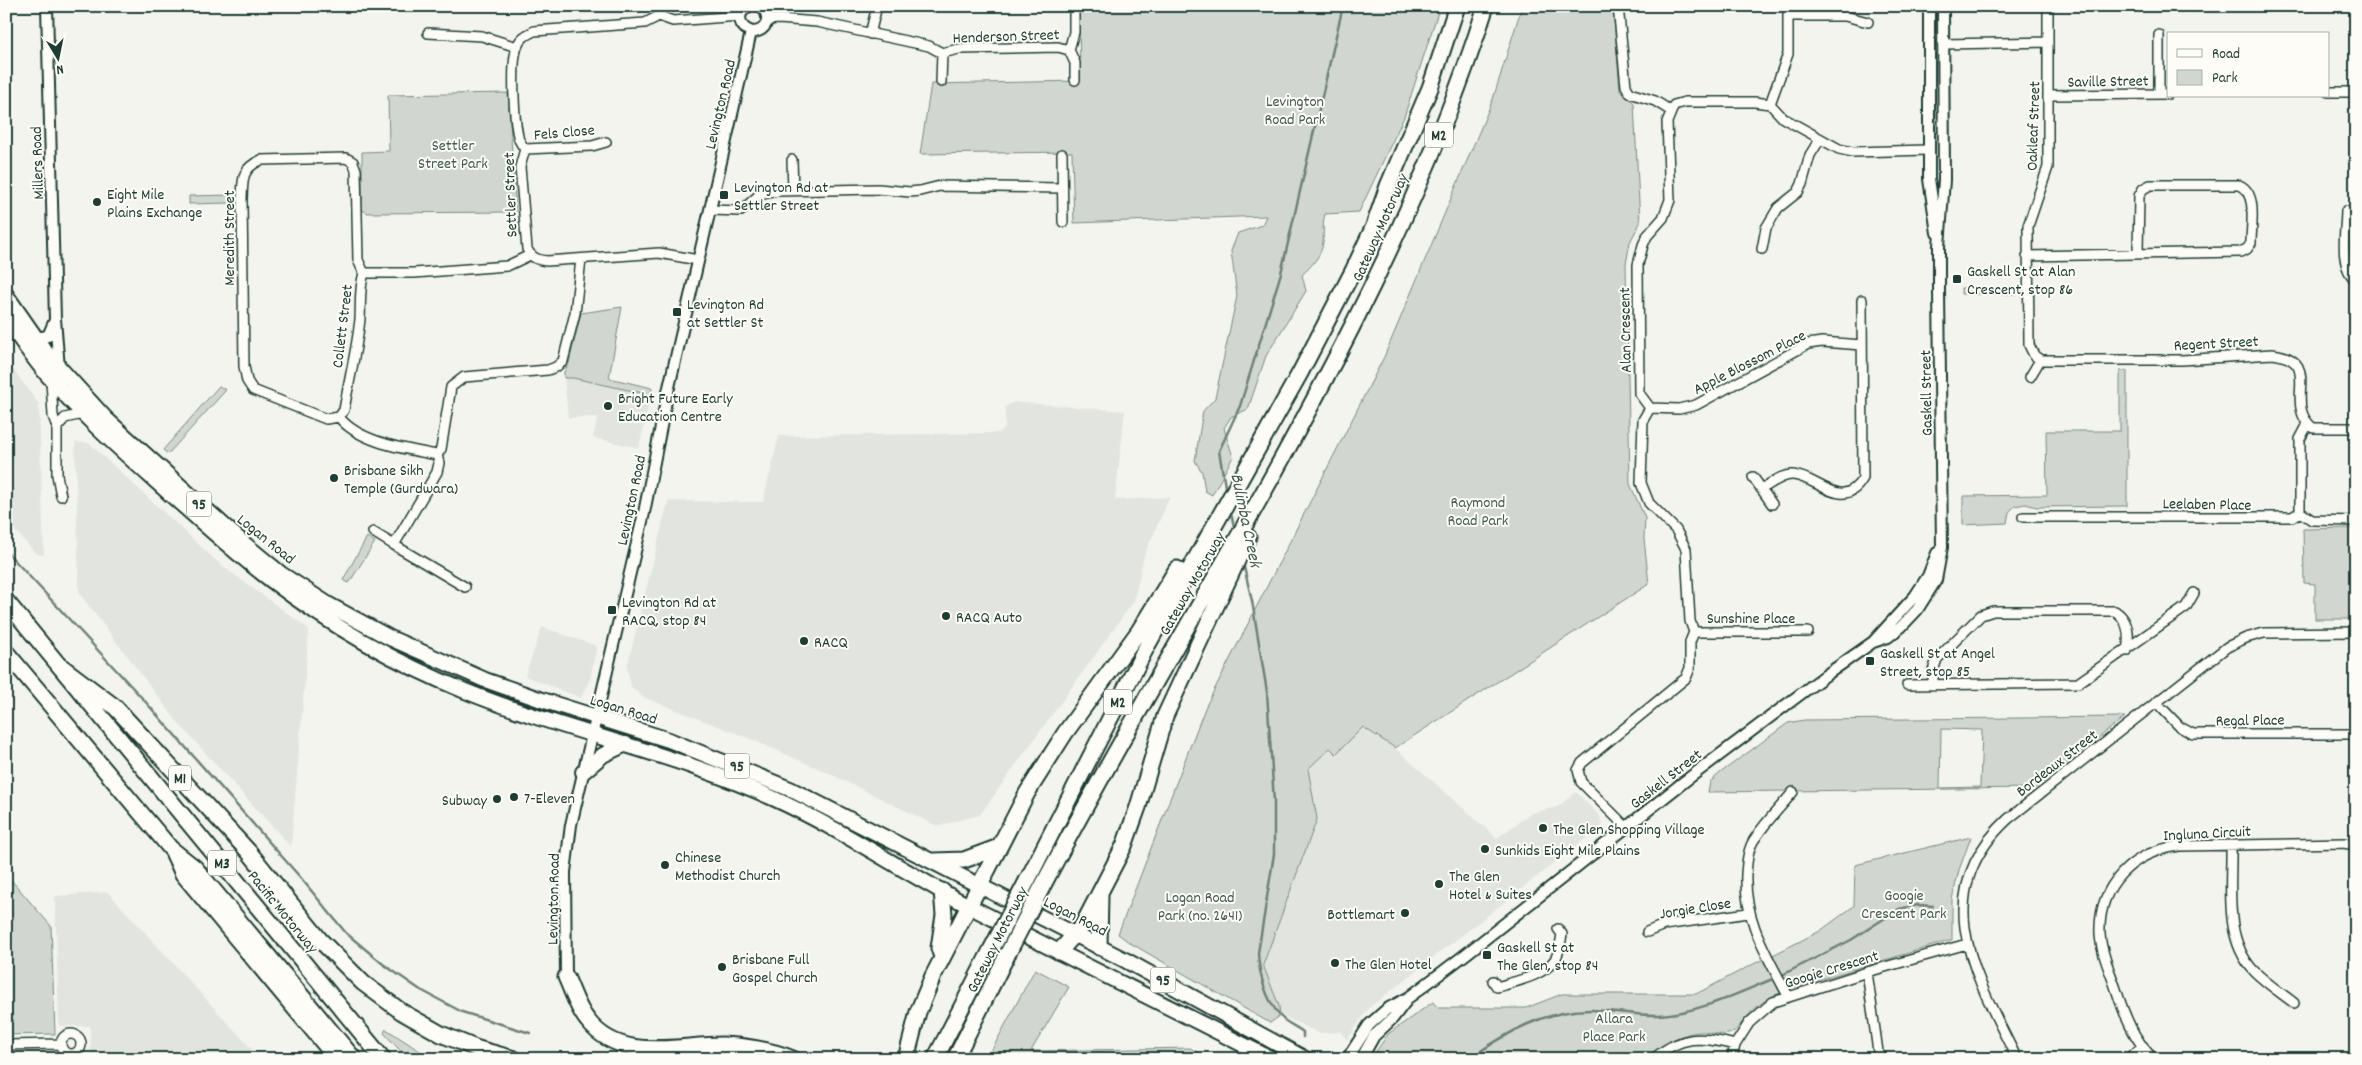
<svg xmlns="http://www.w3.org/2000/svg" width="2362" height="1065" viewBox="0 0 2362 1065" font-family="Dekko,sans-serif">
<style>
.built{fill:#e2e5df}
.green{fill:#d1d6d1;stroke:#788a82;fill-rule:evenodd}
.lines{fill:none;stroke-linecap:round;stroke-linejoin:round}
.stream{stroke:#6e8179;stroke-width:2.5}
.minor-casing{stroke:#1f3d34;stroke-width:12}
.tertiary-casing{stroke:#1f3d34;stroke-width:14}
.primary-casing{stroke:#1f3d34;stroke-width:18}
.motorway-casing{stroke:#1f3d34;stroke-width:19}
.minor{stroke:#fdfcf7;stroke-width:9}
.tertiary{stroke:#fdfcf7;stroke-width:10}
.primary{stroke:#fdfcf7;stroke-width:14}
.motorway{stroke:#fdfcf7;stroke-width:15}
.motorway-bridge-casing{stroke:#1f3d34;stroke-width:19;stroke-linecap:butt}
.motorway-bridge{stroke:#fdfcf7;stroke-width:15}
.poi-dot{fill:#1f3d34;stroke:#fdfcf7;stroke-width:2}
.labels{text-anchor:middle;stroke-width:4;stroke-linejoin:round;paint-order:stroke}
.shield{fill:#fdfcf7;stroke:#62766e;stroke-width:1}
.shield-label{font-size:15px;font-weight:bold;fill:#1f3d34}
.street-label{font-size:16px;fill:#1f3d34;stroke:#fdfcf7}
.park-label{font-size:16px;fill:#435c53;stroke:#fdfcf7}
.poi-label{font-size:16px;fill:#1f3d34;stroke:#fdfcf7;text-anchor:start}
.water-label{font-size:18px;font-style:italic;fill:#475f56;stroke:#fdfcf7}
</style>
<rect width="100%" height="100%" fill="#f4f4ef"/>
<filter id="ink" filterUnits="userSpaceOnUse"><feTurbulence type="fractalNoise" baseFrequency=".02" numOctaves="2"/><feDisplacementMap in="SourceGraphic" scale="10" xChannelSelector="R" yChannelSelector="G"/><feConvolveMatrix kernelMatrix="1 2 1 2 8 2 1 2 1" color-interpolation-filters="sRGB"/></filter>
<g filter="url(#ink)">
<path class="built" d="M6,360L39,404L44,555L36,554L6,520Z
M564,378H573L651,395L639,448L593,438L598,417L568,418Z
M1014,402L1125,411L1115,500L1170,497L1144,556L1134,601L980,815L937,826L826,772L753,740L643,697L631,687L627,667L668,501L763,502L779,436L998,433L1005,428V407Z
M75,442L89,443L221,565L309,629L291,847L179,724L79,593Z
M542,627L597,646L590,679L581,698L525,676Z
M1363,727L1395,748L1497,838L1531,813L1557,807L1576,792L1600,816L1602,826L1369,1008L1347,1040L1341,1032L1319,1033L1282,1016L1263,965L1317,819L1308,769L1330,748L1336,753Z
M108,892L261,1059H91L90,1026H59L55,896Z"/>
<path class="green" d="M1079,6H1440L1404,117L1359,212L1325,214C1322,224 1324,232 1323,242C1322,256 1311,266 1302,275L1306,291L1266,356L1248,409L1231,417L1224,428L1233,457L1212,495L1205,491L1202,472L1195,461L1203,411L1215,398L1237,296L1231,251L1238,233L1262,225L1266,216L1074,223L1072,152L920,154L931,84L1080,81Z
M1522,6H1613L1620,90L1634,103L1640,223L1630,242L1626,264L1630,484L1645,518L1644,539L1649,584L1395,748L1363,727L1336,754L1330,748L1308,769L1317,819L1263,965L1279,1006L1280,1016L1270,1023L1130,943L1118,934L1205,708L1384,357L1493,99Z
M508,93L516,212L368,213L362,210V152L389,151L388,95Z
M232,195V203L189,204V196Z
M2017,287V294H1961V288Z
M622,307L609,378L652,388L651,395L573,378H564V372L569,363L581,313Z
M2120,371H2127V506L2037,507L2025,504L2015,506L2009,512L2007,523L1963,525V496L2047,495L2046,431H2120Z
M219,386L226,390L168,454L163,450Z
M2356,528V619H2315V584L2304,583L2303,529Z
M367,537L375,542L349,583L343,580Z
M2125,717L2035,788L1708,792L1710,782L1720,773L1788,723L1804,720ZM1941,729L1982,730L1980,787L1940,788Z
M1971,837L1959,870L1952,899V940L1788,989L1773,955L1820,931L1854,906L1855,865Z
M6,874L51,926L55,1034L6,1035Z
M1765,958L1783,992C1768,997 1756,1006 1746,1018C1742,1022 1738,1029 1733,1032C1725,1038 1708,1031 1699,1032C1678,1034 1660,1046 1644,1059H1371L1388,1034L1433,1002L1438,1008H1526L1562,994H1696Z
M1035,969L1069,987L1031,1051L1190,1048L1210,1059H987Z
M386,1029L423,1053L435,1059H408L384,1033Z"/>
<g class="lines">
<path class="stream" d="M1226,492L1219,451L1240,406L1281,273L1343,6
M1230,509L1235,531
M6,551L143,699L300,877L346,933L383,964L419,989L462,1012L530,1033
M1243,563L1252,601L1267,692L1274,802V854L1258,953C1259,975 1266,999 1280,1016C1287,1024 1296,1026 1303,1032V1037
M1780,976L1851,940L1899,909L1918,905L1933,906
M1469,1059C1507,1033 1543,1010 1590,1010C1613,1010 1636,1016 1659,1015C1699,1013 1738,993 1775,978"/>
<defs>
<path id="minor" d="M1074,6V32L1069,50L1075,63V80
M1618,6L1626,86L1630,93L1655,101L1671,111
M1789,16H1845L1868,22
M767,20L779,19L817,22L929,46L942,53L959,49L1058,47L1069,50
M428,33L482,36L517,47
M870,34L877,6
M2159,35V94
M1943,44L2048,42
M941,82L942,53
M2328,92H2356
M2048,95L2168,94
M1770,104L1788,54V6
M525,149L592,146L606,142
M1062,154L1063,222
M792,160L793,190
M710,210L741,211L759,195L778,191L878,189L910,192L920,191L940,186L1062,188
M2346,211C2346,230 2338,267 2356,280
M1762,249L1766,228L1778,208L1798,192L1802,184L1810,155L1820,139
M2027,256L2240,252L2247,249L2251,243C2251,224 2258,193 2239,185H2150L2143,189L2139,196L2138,252
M698,260L659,253L547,261C538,260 531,258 527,249L520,167L525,149C522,145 518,140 518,136C514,118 511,63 517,47C520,38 526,35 534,31L645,23L659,16L673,21L740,16
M364,273L358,260L356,170L353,162L346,158L261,160C241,169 243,179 242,199L244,366L247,381L253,390L326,419L339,417L344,410C349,380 357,349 360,319C361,303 359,289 364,273H414L507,266L530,255
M2040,360L2034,355L2029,345L2028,226L2048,167V6
M2030,377L2040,360H2182L2272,354C2326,360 2281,403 2313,428H2356
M51,379L53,416L57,427V475L61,496
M1650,408L1679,409L1696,405L1808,344L1822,342L1862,345
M339,417C359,443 407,449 437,455
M57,427L65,418L83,414
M1753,477L1772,504
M1761,489C1771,484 1782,474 1793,475C1818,477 1843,513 1863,478L1862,300
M2300,512L2312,520L2356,521
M2023,517H2292L2300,512V439L2308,424
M373,532L394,545
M465,587L394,545L437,472L439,463L437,455L441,449L451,387L464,377L548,370L556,367L563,361L575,313L581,259
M1694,632H1808
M1907,685L2078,683L2186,607L2194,593
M1933,685V671L1937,659L1981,615L1993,611H2115C2129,620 2130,635 2127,651
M2156,702L2180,727L2193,734H2356
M1626,827L1581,782L1578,770L1582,763L1686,678L1690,668V642L1694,632L1690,621L1686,549L1676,530L1649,503L1641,483L1643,420L1650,408L1639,393L1638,265L1643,245L1647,236L1663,218L1670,200L1667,122L1674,105L1685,102H1755L1770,104L1783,118L1839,149L1853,152L1928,150
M2231,845C2232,887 2223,938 2254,971C2266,983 2281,993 2294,1003
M1647,932L1664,925L1748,913
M1867,972L1879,1059
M1493,981L1497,987C1516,981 1551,975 1558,953C1560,947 1561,940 1562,934L1558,929
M1788,996C1767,955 1744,921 1746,874C1747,861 1748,847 1756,837C1766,821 1781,807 1793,792
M61 1044a10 10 0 1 1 20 0a10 10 0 1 1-20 0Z
M6,1045L61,1044
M1653,1059C1681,1035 1701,1036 1735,1045
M1732,1059L1735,1045L1749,1023L1773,1002L1867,972L1967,944
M2017,1059C1976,976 1926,895 2008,819L2227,647L2246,638L2264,633L2356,632
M2128,1059L2143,1046
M2154,1059C2134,1041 2124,1014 2116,989C2110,971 2101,953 2100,934C2098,885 2133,851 2180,846L2343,843L2356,845"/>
<path id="tertiary" d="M47,6L55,319L59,368
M748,6L741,13C738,23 744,31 755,32C769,29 771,14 760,6
M1929,6V179L1937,233
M35,338L48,336L55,320
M1873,642L1915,596L1928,576L1937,553
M566,977L565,872L571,825L644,513L667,396L751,32
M1347,1059L1369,1025L1387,1009L1408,998L1466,954L1685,781L1826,675L1873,642L1888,637L1901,627L1917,610L1936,580L1942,547L1939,291V246L1944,180L1943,6
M1361,1059L1374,1036L1393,1018L1406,1001"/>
<path id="primary" d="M6,295L47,354L106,419L242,542L281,574L329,605L390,638L485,680L539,699L669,740L790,789L1125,960L1305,1059
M6,318C20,339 34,360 51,379C86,420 128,456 169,493C202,522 235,553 271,580C330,625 396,663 465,691C566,732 675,753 775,799C843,830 905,873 971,907C1071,959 1172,1008 1271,1059
M583,772L603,755L626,744"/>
<path id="motorway" d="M6,601L383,1059
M6,652L171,849L195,868L354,1059
M62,667L115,707L249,852L320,940L363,983L402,1012L441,1034L478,1049L514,1059
M173,852L183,874L337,1059
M934,861L964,860L999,847
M1027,881L1148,644L1300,373L1353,271L1374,226L1388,186L1430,88L1457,6
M1041,889C1193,598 1386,322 1486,6
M1099,947L1100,895
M1059,952L1083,925L1124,846L1138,807L1165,716L1248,537
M941,954L939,948L944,915L942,891
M566,977C573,992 577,1008 588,1021C621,1063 676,1045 722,1045C746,1046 770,1050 793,1059
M695,1059H753
M906,1059L918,1012L933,976L1027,793L1065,733L1139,631L1177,569
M935,1059L991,950
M955,1059L1006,957"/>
</defs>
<use href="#minor" class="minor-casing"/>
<use href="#tertiary" class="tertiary-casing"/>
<use href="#primary" class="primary-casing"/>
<use href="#motorway" class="motorway-casing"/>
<use href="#minor" class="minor"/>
<use href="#tertiary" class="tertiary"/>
<use href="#primary" class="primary"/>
<use href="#motorway" class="motorway"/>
<defs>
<path id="motorway-bridge" d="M991,950L1027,881
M1006,957L1041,889"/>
</defs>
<use href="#motorway-bridge" class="motorway-bridge-casing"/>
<use href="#motorway-bridge" class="motorway-bridge"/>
</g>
</g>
<g class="poi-dot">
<rect x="719" y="190" width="10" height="10" rx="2.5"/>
<circle cx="97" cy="202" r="5"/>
<rect x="1952" y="274" width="10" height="10" rx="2.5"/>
<rect x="672" y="307" width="10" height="10" rx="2.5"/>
<circle cx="608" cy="406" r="5"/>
<circle cx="334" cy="478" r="5"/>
<rect x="607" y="605" width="10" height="10" rx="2.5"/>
<circle cx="946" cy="616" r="5"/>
<circle cx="804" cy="641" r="5"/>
<rect x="1865" y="656" width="10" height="10" rx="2.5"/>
<circle cx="514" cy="797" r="5"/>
<circle cx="497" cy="799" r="5"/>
<circle cx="1543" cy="828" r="5"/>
<circle cx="1485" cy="849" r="5"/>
<circle cx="665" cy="865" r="5"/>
<circle cx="1439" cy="884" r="5"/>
<circle cx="1405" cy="913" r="5"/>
<rect x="1482" y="950" width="10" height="10" rx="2.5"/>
<circle cx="1335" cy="963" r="5"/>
<circle cx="722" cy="967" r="5"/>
</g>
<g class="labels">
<g class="shield">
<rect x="1425" y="122.5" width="28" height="25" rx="4"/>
<rect x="186.5" y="491.5" width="25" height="25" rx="4"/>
<rect x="1104" y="689.5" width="28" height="25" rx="4"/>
<rect x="724.5" y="753.5" width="25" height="25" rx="4"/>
<rect x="169" y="765.5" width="22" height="25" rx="4"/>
<rect x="208" y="850.5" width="28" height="25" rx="4"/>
<rect x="1150.5" y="967.5" width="25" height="25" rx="4"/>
</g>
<g class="shield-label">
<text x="1439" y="140">M2</text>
<text x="199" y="509">95</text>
<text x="1118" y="707">M2</text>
<text x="737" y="771">95</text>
<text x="180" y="783">M1</text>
<text x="222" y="868">M3</text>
<text x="1163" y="985">95</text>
</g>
<g class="street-label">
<text transform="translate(1006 35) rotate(-2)" y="6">Henderson Street</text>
<text transform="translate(2108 80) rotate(-1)" y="6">Saville Street</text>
<text transform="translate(719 104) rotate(-77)" y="6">Levington Road</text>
<text transform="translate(2032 126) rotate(-88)" y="6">Oakleaf Street</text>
<text transform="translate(564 131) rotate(-5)" y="6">Fels Close</text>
<text transform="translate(36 163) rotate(-92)" y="6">Millers Road</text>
<text transform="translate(509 195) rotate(-92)" y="6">Settler Street</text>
<text transform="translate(1379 227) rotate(-66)" y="6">Gateway Motorway</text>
<text transform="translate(228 238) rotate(-90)" y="6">Meredith Street</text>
<text transform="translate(341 326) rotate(-83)" y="6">Collett Street</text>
<text transform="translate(1624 330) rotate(-91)" y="6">Alan Crescent</text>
<text transform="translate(2216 342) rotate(-3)" y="6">Regent Street</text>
<text transform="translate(1749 361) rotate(-27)" y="6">Apple Blossom Place</text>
<text transform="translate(1925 393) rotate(-91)" y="6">Gaskell Street</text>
<text transform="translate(630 500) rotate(-78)" y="6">Levington Road</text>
<text transform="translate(2207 503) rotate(1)" y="6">Leelaben Place</text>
<text transform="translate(267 538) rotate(39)" y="6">Logan Road</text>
<text transform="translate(1191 583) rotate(-60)" y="6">Gateway Motorway</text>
<text x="1751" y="623">Sunshine Place</text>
<text transform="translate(624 708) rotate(17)" y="6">Logan Road</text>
<text transform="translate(2250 719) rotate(-1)" y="6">Regal Place</text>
<text transform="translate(2056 762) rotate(-38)" y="6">Bordeaux Street</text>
<text transform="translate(1665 778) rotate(-38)" y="6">Gaskell Street</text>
<text transform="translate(2207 832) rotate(-3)" y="6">Ingluna Circuit</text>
<text transform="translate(552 899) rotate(-89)" y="6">Levington Road</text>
<text transform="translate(1695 907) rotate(-9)" y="6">Jorgie Close</text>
<text transform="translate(284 911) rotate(51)" y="6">Pacific Motorway</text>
<text transform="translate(1076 915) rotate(27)" y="6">Logan Road</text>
<text transform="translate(996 939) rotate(-63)" y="6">Gateway Motorway</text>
<text transform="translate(1831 968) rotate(-17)" y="6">Googie Crescent</text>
</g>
<g class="park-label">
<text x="1295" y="106">Levington<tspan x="1295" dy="18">Road Park</tspan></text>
<text x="453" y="150">Settler<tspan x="453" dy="18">Street Park</tspan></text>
<text x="1478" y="507">Raymond<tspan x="1478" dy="18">Road Park</tspan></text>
<text x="1904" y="900">Googie<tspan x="1904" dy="18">Crescent Park</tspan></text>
<text x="1200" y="902">Logan Road<tspan x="1200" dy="18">Park (no. 2641)</tspan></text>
<text x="1614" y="1023">Allara<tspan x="1614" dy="18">Place Park</tspan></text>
</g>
<g class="poi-label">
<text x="734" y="192">Levington Rd at<tspan x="734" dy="18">Settler Street</tspan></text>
<text x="107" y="199">Eight Mile<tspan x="107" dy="18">Plains Exchange</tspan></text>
<text x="1967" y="276">Gaskell St at Alan<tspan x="1967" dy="18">Crescent, stop 86</tspan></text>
<text x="687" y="309">Levington Rd<tspan x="687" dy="18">at Settler St</tspan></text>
<text x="618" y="403">Bright Future Early<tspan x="618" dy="18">Education Centre</tspan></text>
<text x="344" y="475">Brisbane Sikh<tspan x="344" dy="18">Temple (Gurdwara)</tspan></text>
<text x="622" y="607">Levington Rd at<tspan x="622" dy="18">RACQ, stop 84</tspan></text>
<text x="956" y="622">RACQ Auto</text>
<text x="814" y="647">RACQ</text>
<text x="1880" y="658">Gaskell St at Angel<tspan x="1880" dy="18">Street, stop 85</tspan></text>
<text x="524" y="803">7-Eleven</text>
<text x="487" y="805" text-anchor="end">Subway</text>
<text x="1553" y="834">The Glen Shopping Village</text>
<text x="1495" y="855">Sunkids Eight Mile Plains</text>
<text x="675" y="862">Chinese<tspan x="675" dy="18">Methodist Church</tspan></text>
<text x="1449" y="881">The Glen<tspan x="1449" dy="18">Hotel &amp; Suites</tspan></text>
<text x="1395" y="919" text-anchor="end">Bottlemart</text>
<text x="1497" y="952">Gaskell St at<tspan x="1497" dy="18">The Glen, stop 84</tspan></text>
<text x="732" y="964">Brisbane Full<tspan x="732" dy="18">Gospel Church</tspan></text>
<text x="1345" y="969">The Glen Hotel</text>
</g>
<g class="water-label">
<text transform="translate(1247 520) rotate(78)" y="6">Bulimba Creek</text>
</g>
</g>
<rect width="2362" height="1065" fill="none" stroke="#fdfcf7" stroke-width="25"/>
<rect x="12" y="12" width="2337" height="1040" fill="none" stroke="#1f3d34" stroke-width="2" filter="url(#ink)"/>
<rect x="2167" y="32" width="162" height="65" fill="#fdfcf7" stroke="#a4b0a9"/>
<rect x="2177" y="49" width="25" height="8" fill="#fdfcf7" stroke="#a4b0a9"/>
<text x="2212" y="58" font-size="15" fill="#1f3d34">Road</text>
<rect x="2177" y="70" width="25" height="15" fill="#d1d6d1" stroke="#a4b0a9"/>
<text x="2212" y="82" font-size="15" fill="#1f3d34">Park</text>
<g transform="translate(58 58) rotate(170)" stroke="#fdfcf7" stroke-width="4" paint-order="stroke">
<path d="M0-4L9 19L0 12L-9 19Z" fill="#1f3d34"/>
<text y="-8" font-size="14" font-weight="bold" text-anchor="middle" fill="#1f3d34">N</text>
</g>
</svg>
